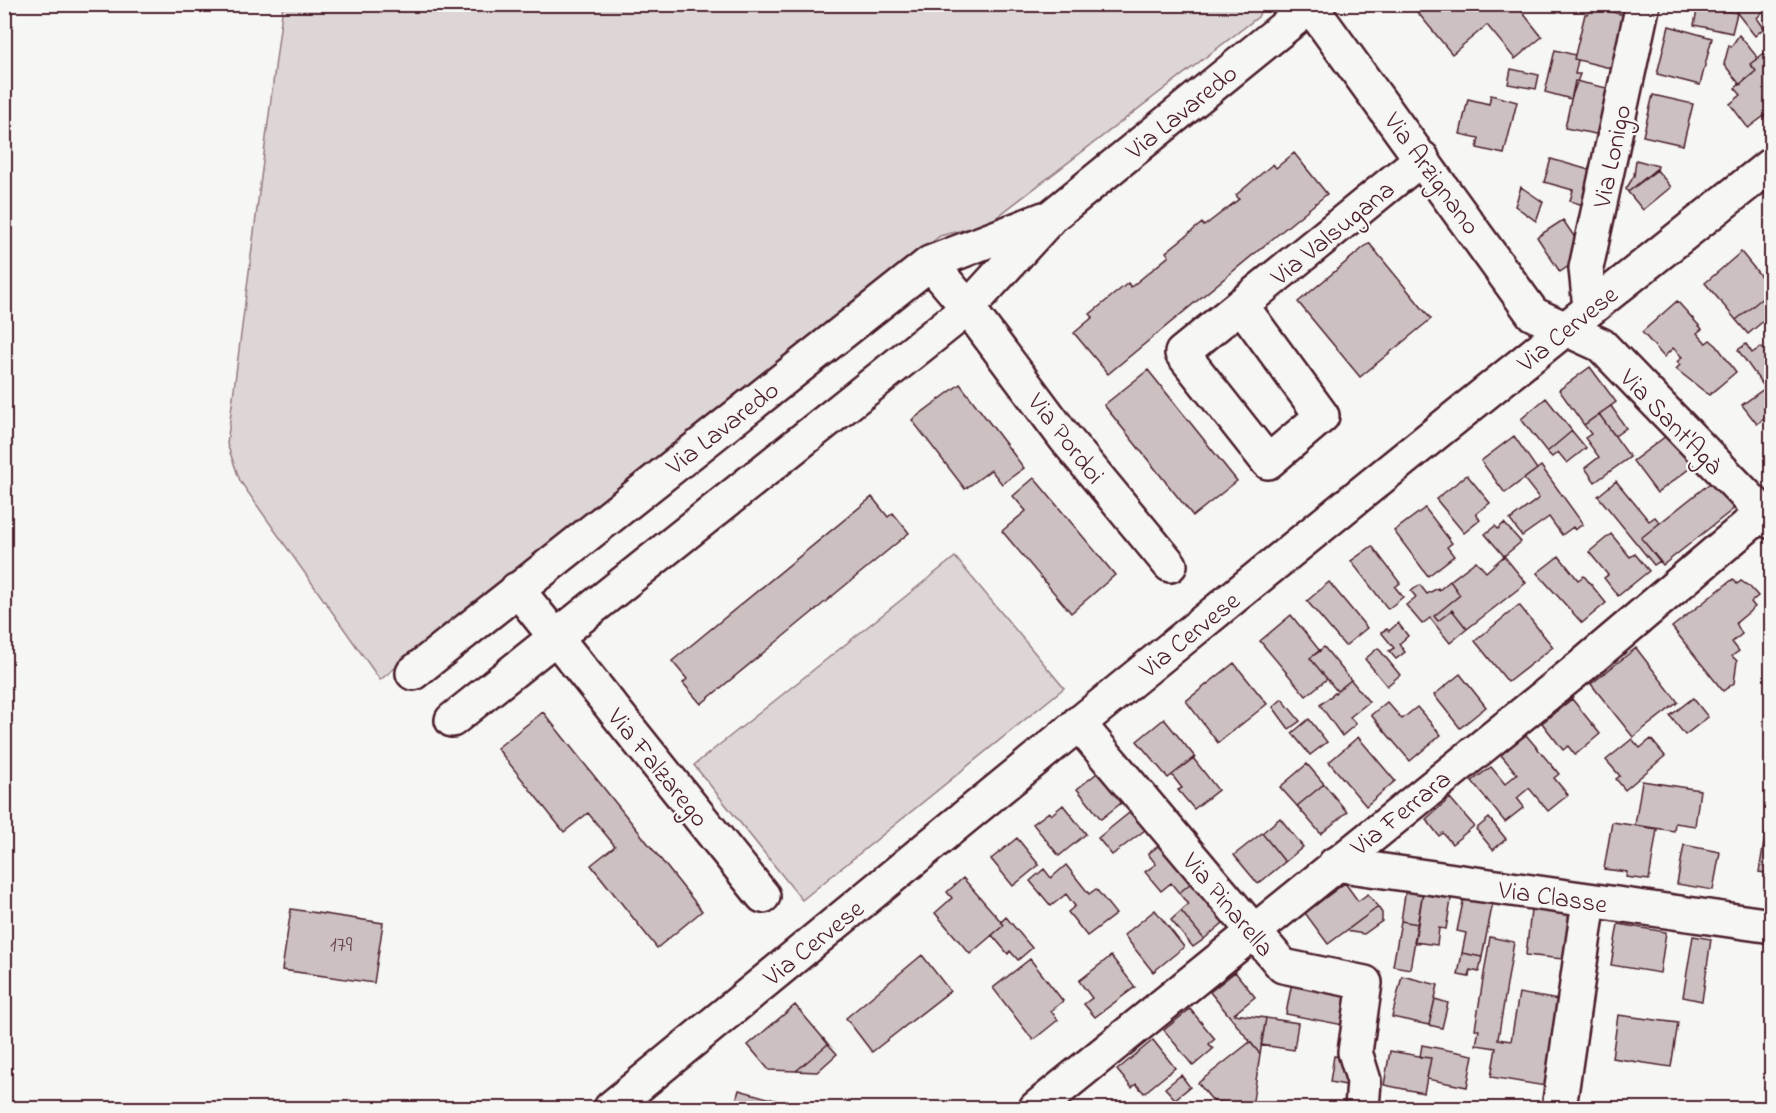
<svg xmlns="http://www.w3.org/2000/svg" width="1776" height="1113" viewBox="0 0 1776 1113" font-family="'Indie Flower',sans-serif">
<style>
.green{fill:#ddd6d5;stroke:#947a80;stroke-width:1.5}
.building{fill:#ccc1c0;stroke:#4a1f2b;stroke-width:1.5}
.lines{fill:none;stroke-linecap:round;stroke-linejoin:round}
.minor-casing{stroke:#4a1f2b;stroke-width:38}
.major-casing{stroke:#4a1f2b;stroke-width:38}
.minor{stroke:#f6f6f2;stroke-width:33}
.major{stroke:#f6f6f2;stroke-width:33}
.labels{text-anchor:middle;stroke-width:4.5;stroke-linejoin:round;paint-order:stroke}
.number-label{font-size:22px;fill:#6a4850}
.street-label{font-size:26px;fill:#4a1f2b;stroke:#f6f6f2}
</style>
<rect width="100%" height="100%" fill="#f6f6f2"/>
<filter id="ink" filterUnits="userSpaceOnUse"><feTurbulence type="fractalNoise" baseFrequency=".0167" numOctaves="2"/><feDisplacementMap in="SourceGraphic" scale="12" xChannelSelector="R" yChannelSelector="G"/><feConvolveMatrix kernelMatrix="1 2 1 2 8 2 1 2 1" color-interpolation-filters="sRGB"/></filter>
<g filter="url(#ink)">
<path class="green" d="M283,5H1263L1258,17L989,223L940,236L380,680L240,481L227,444Z
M955,557L1064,688L802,900L694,765Z"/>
<path class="building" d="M1419,4H1516L1542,37L1515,59L1487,25L1452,54L1414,8Z
M1739,4H1770L1757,18L1764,28L1755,36L1737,13Z
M1698,6L1737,13L1732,33L1694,25Z
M1590,7L1625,15L1614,69L1574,59L1585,14H1588Z
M1669,26L1712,38L1700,85L1657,74Z
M1739,35L1758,58L1750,64L1756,71L1740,85L1724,64L1729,45L1731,47Z
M1555,50L1575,55L1574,59L1578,60L1575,74H1580L1571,99L1545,92Z
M1767,51L1772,56V110L1748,128L1730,104L1741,95L1735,88L1756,71L1750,64Z
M1511,69L1539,75L1536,89L1508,84Z
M1575,81L1616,90L1606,136L1565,128Z
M1491,95L1517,102L1504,154L1477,148L1479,138L1460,134L1468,99L1489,104Z
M1653,95L1693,104L1683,145L1643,136Z
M1294,153L1327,194L1108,374L1074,333L1093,317L1090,314L1128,283L1131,287L1169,256L1166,252L1202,223L1204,226L1239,199L1236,195L1273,164L1276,168Z
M1551,159L1603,174L1593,208L1570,201L1573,190L1544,182Z
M1636,160L1658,166L1657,170L1628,192L1626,189L1634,176Z
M1656,169L1671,187L1643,210L1628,192Z
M1521,187L1543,202L1536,221L1515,206Z
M1563,220L1586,254L1560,272L1537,237Z
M1369,243L1431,319L1360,377L1298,302Z
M1741,252L1772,290L1736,320L1705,283Z
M1772,290V314L1748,334L1736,320Z
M1677,301L1702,329L1697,333L1706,343L1710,340L1717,346L1736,372L1709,395L1676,369L1680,365L1677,362L1682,357L1673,348L1664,357L1642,332Z
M1746,344L1752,353L1761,347L1772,359V413L1757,424L1742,405L1765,388L1738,350Z
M1590,367L1616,402L1584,425L1559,390Z
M1148,370L1237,481L1193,516L1104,405Z
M960,384L1024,468L1002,484L991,470L965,489L912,420Z
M1546,398L1572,431L1547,452L1521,419Z
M1611,406L1626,428L1615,436L1599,414Z
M1599,414L1630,457L1595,482L1585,468L1599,457L1585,438L1591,434L1584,425Z
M1674,430L1698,462L1657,493L1633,461Z
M1572,431L1586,448L1567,463L1558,452L1552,457L1547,452Z
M1514,436L1537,469L1505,493L1481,461Z
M1541,466L1583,524L1575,530L1573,527L1562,535L1549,517L1522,536L1510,520L1539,498L1524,479Z
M1467,475L1490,503L1476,514L1480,520L1464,533L1436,499Z
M1034,478L1115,575L1071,613L1002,531L1026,511L1013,496Z
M1714,480L1736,507L1663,565L1641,538Z
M1616,481L1649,521L1655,517L1660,523L1641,538L1660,561L1654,565L1598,496Z
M872,497L888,517L893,513L909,533L701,704L683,683L687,679L672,661Z
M1425,508L1452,543L1447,547L1454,556L1428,576L1394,531Z
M1504,523L1521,542L1504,556L1485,534L1495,526L1498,529Z
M1611,534L1630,557L1635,554L1649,571L1618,596L1604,578L1608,575L1589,552Z
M1372,546L1400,583L1395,587L1403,597L1388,609L1351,561Z
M1504,556L1526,583L1467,629L1452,610L1438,621L1434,616L1460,595L1450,581L1476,561L1486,572Z
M1559,556L1578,580L1584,576L1606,603L1582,623L1537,573Z
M1733,579L1737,584L1741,581L1750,587L1758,596L1751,602L1755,607L1736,623L1742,634L1732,642L1739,651L1732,656L1737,661L1734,683L1723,691L1672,627Z
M1450,581L1460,595L1434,616L1438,621L1452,610L1467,629L1450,643L1430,618L1422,624L1406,605L1416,597L1411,591L1420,585L1427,594L1438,588L1439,590Z
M1329,582L1367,628L1345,646L1307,601Z
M1519,605L1553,647L1508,682L1475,641Z
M1291,615L1320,651L1310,658L1327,679L1306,696L1260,641Z
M1398,623L1408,636L1399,644L1405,652L1396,659L1389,651L1394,648L1381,632L1387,629L1389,631Z
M1324,647L1351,680L1337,691L1310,658Z
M1378,648L1400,675L1387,686L1365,659Z
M1636,648L1678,702L1633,737L1591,684Z
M1234,663L1267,704L1218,743L1186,701Z
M1460,674L1486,707L1460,728L1434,695Z
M1351,680L1369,702L1350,717L1356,724L1342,736L1320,705Z
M1693,698L1708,717L1685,735L1670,716Z
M1282,699L1300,721L1289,729L1273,707Z
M1572,699L1600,734L1575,755L1568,746L1563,750L1542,723Z
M1387,702L1402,719L1417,707L1441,735L1410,761L1371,715Z
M543,712L702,911L657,948L591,865L615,846L588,813L564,832L497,748Z
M1164,719L1195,757L1168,778L1137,741Z
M1309,719L1327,742L1310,755L1292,733Z
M1526,735L1559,774L1554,778L1568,795L1548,811L1529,788L1517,798L1524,807L1505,822L1472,781L1491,767L1505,784L1517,774L1501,755Z
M1358,737L1395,781L1366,806L1329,762Z
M1632,739L1640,748L1651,739L1665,756L1625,790L1616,779L1620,776L1606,760Z
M1193,758L1218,790L1194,809L1178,790L1182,788L1172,775Z
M1307,764L1324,784L1297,806L1280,787Z
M1106,766L1130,796L1101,819L1077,789Z
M1642,781L1700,790L1695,826L1675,823L1674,831L1635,825Z
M1324,784L1347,812L1321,834L1297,806Z
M1450,798L1474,826L1452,844L1443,833L1439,836L1426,819Z
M1063,805L1086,834L1059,856L1033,824L1049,812L1051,815Z
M1134,809L1149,827L1112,855L1098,838Z
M1280,818L1303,847L1285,862L1262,833Z
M1489,818L1506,839L1493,850L1476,829Z
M1612,822L1657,829L1649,880L1626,877L1627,872L1604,869Z
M1767,824L1772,825V874L1759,872Z
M1262,833L1285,862L1258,884L1234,855Z
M1017,838L1039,865L1013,886L991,859Z
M1166,840L1197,878L1179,893L1171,883L1161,891L1145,872L1156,864L1148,854Z
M1684,845L1720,852L1713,890L1677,884Z
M1066,865L1089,894L1096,889L1116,914L1087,936L1068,912L1075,906L1066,894L1051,906L1030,881L1044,869L1051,878Z
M963,878L1004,925L970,954L935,913L952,898L947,892Z
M1197,878L1229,918L1204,939L1181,911L1188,904L1179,893Z
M1345,883L1358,901L1368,894L1378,907L1328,944L1305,913Z
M1406,888L1423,891L1418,924L1401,921Z
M1423,891L1452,895L1446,929L1439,928L1437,945L1414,942Z
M1464,897L1493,902L1482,957L1462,953L1466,933L1457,931Z
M1378,907L1382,913V921L1364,934L1346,931Z
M291,909L383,923L374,983L282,970Z
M1155,910L1184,947L1153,972L1124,935Z
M1531,910L1577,915L1572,960L1526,955Z
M1181,911L1204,939L1193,947L1171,920Z
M1006,917L1032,948L1018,960L1010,951L1008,954L992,935L1004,925L1001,922Z
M1401,921L1418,924L1410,969L1393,966Z
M1618,924L1666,932L1660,973L1611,965Z
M1693,936L1711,939L1702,1001L1683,997Z
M1490,937L1514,942L1498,1039L1511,1041L1519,993L1559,1000L1545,1086L1491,1077L1496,1048L1476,1045L1479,1030L1475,1029Z
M1462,953L1482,957L1479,972L1470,970L1469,977L1458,975Z
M922,955L950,991L872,1052L846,1018Z
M1111,956L1135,987L1095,1017L1084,1004L1092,998L1079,981Z
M1030,959L1063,1001L1051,1011L1058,1020L1033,1040L993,988Z
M1235,972L1255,997L1234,1014L1266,1018L1260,1054L1210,992Z
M1402,976L1438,985L1429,1025L1392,1017Z
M1292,982L1350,994L1343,1025L1286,1014Z
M1435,999L1448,1003L1442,1028L1429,1025Z
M795,1005L828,1044L796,1071L769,1070L748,1045Z
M1190,1009L1215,1039L1209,1044L1213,1049L1193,1066L1164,1030Z
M1618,1015L1678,1023L1671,1067L1612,1058Z
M1266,1018L1298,1023L1294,1050L1261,1045Z
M1153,1040L1175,1068L1144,1093L1136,1084L1132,1088L1117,1070Z
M1250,1042L1260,1054L1252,1107L1213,1101L1198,1083Z
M828,1044L837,1054L817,1072L796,1071Z
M1422,1045L1473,1055L1467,1087L1427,1079L1431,1058L1420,1057Z
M1390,1051L1431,1058L1424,1093L1384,1085Z
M1334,1056L1355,1058L1351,1086L1330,1082Z
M1181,1075L1190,1087L1175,1099L1165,1088Z
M739,1090L800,1107V1108H734Z
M689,1102L711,1108H681Z"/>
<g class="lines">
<defs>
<path id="minor" d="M1309,4L1533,314L1601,345L1772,522
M930,263L968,308L1065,438L1170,565
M1241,305L1322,416L1268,462L1182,353Z
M1241,305L1422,158
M1590,308L1586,268L1643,4
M517,589L763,896
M413,673L930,263L1044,219
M452,720L968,308L1052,216L1313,4
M1078,723L1283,966L1365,983L1355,1052L1364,1081L1362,1108
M1335,864L1772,926
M1036,1108L1582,666L1761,514
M1559,1108L1589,901"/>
<path id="major" d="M611,1108C996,791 1381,474 1772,164"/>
</defs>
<use href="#minor" class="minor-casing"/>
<use href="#major" class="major-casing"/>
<use href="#minor" class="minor"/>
<use href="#major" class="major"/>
</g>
</g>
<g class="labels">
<g class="number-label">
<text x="341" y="951">179</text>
</g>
<g class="street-label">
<text transform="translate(1181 111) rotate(-39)" y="9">Via Lavaredo</text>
<text transform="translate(1611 156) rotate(-78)" y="9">Via Lonigo</text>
<text transform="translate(1433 173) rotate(54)" y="9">Via Arzignano</text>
<text transform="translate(1332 232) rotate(-39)" y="9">Via Valsugana</text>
<text transform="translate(1567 328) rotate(-39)" y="9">Via Cervese</text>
<text transform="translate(1672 421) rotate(46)" y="9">Via Sant'Agà</text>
<text transform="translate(722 427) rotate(-38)" y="9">Via Lavaredo</text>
<text transform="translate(1067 438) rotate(52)" y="9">Via Pordoi</text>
<text transform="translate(1189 634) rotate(-39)" y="9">Via Cervese</text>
<text transform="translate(659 767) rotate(51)" y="9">Via Falzarego</text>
<text transform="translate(1400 812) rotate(-39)" y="9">Via Ferrara</text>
<text transform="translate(1553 896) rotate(8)" y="9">Via Classe</text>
<text transform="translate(1229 904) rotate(50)" y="9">Via Pinarella</text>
<text transform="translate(813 942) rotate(-39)" y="9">Via Cervese</text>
</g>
</g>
<rect width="1776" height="1113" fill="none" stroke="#f6f6f2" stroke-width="24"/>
<rect x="12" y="12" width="1752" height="1089" fill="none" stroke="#4a1f2b" stroke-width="2" filter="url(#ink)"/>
</svg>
